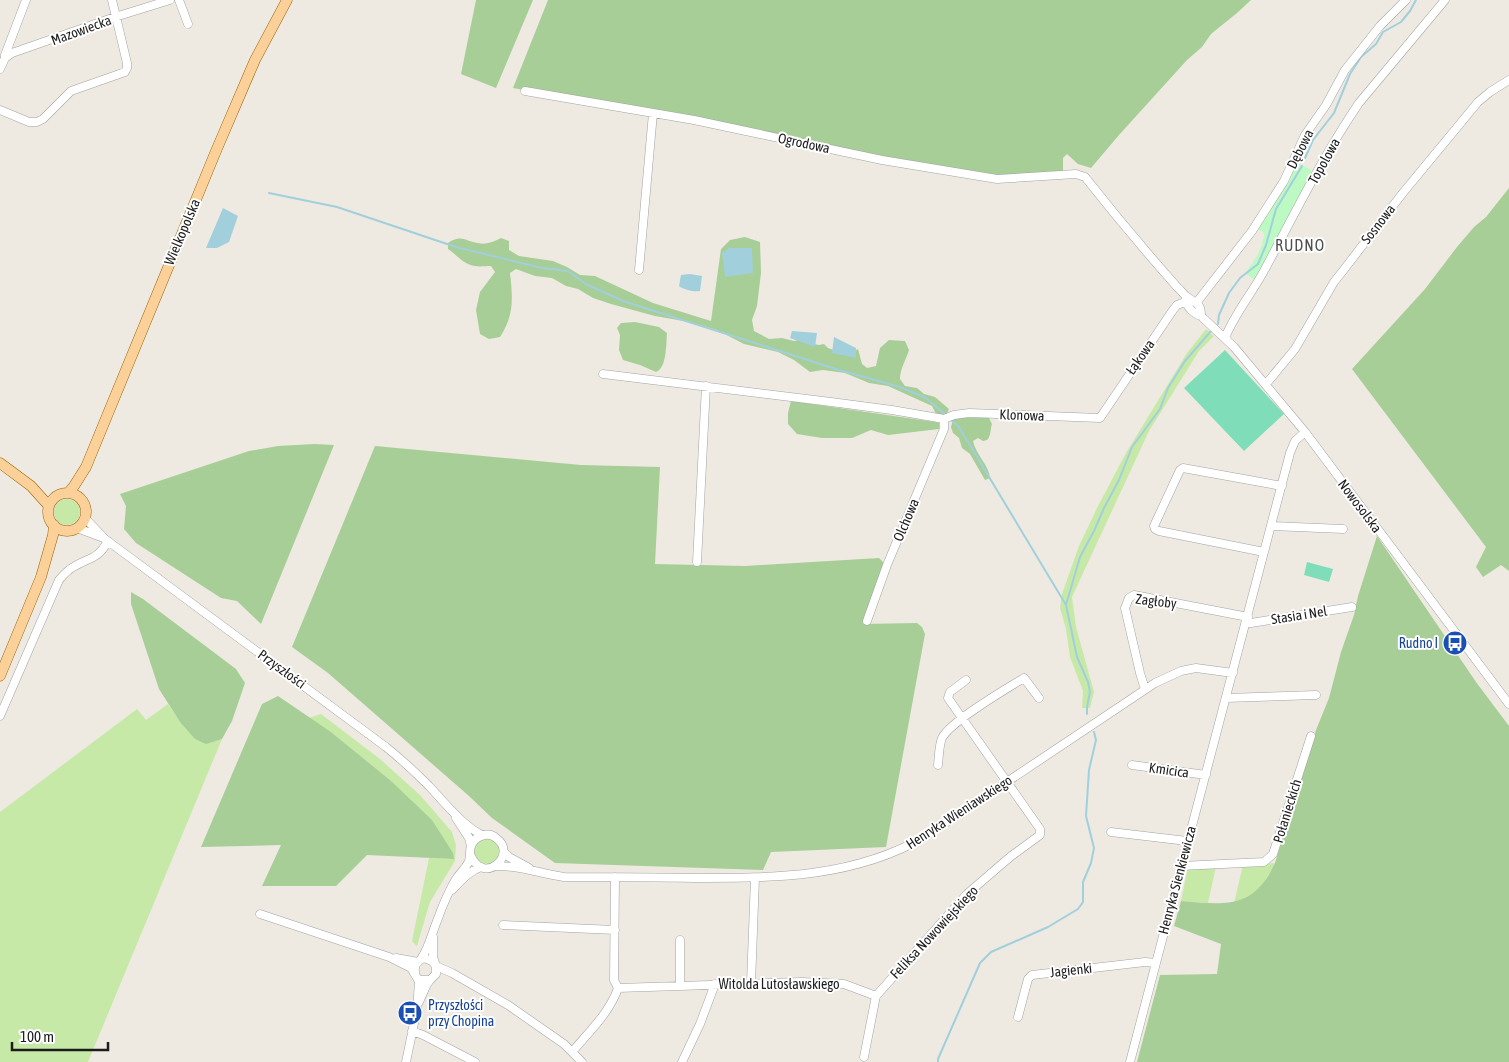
<svg xmlns="http://www.w3.org/2000/svg" width="1509" height="1062" viewBox="0 0 1509 1062" font-family="'Asap Condensed',sans-serif">
<style>
.grass{fill:#c7e9a7}
.forest{fill:#a7ce96}
.park{fill:#bdf9c2}
.pitch{fill:#7fdeb9}
.water{fill:#a1cfdc}
.lines{fill:none;stroke-linecap:round;stroke-linejoin:round}
.stream{stroke:#a1cfdc;stroke-width:2}
.minor-casing{stroke:#a3a3a3;stroke-width:9}
.major-casing{stroke:#956300;stroke-width:11}
.minor{stroke:#fff;stroke-width:8}
.major{stroke:#fcd199;stroke-width:10}
.labels{text-anchor:middle;stroke-width:4;stroke-linejoin:round;paint-order:stroke}
.street-label{font-size:14px;fill:#1c1c1c;stroke:#fff}
.transit-label{font-size:14px;fill:#164399;stroke:#fff;text-anchor:end}
.quarter-label{font-size:16px;letter-spacing:1px;fill:#4f4f4f;stroke:#fff}
</style>
<rect width="100%" height="100%" fill="#eeeae2"/>
<path class="grass" d="M1206,329L1214,336L1199,351L1149,431L1072,597L1076,627L1094,692L1090,708H1082L1083,691L1070,657L1066,629L1060,608L1062,594L1079,546L1097,508L1126,453L1187,353Z
M54 512a13 13 0 1 1 26 0a13 13 0 1 1-26 0Z
M168,704L180,722L206,743L222,739L88,1062H0V812L137,709L146,720Z
M321,714L380,759L420,795L452,832L456,845L455,861L430,902L417,946L412,941L429,858L454,859L390,780L331,732L309,718Z
M474 851a13 13 0 1 1 26 0a13 13 0 1 1-26 0Z
M1275,863L1264,883L1254,893L1234,903L1243,865Z
M1188,867H1216L1208,903L1181,901Z"/>
<path class="forest" d="M476,0H533L496,88L461,74Z
M548,0H1251L1237,13L1211,34L1202,47L1187,60L1119,135L1091,168L1078,164L1067,154L1063,158V172L998,177L845,150L513,88Z
M1509,188V571L1501,565L1483,577L1476,567L1486,547L1352,369L1425,289L1457,247L1474,227L1486,217Z
M745,237L760,242L761,273L757,306L752,320L754,331L769,339L782,338L794,341L803,339L809,343L819,345L824,344L828,348L848,355L858,349L862,364L867,368L876,366L880,348L889,340L905,341L909,350C906,360 900,369 900,379L905,386L917,388L924,394L935,397L949,409L946,416H937L932,406L888,386L869,383L845,373L823,370L810,372L794,360L778,352L744,344L717,330L689,322L655,316L611,304L593,298L578,289L566,286L552,278L535,276L516,269L510,273C513,298 514,316 500,337L489,339L480,334L476,310L480,292L495,272L491,266C486,266 480,267 475,266C464,265 456,254 448,249V243C462,234 464,241 478,243C486,245 493,242 501,238L509,241V250L519,256L553,261L567,267L580,275L595,276L653,303L711,321L721,249L730,240Z
M635,322L659,327L667,333C666,344 667,368 656,372L640,365L623,360L619,350L620,335L617,328L621,323Z
M791,401L935,422L939,423V429L888,435L871,430L852,438H822L797,434L788,424V413Z
M959,417L989,418L992,424C990,430 991,436 987,440L983,441L978,438L973,441C976,455 989,465 990,478L985,480L970,454L962,448L959,438L953,433L951,427L953,420Z
M315,444L334,445L261,624L237,601L221,598L136,543L124,529L126,506L120,494L249,451L278,446Z
M375,446L581,465L660,467L655,564L745,566L879,558L883,562L885,566L863,624L917,623L922,627L925,634L886,847L771,852L763,870L555,863L492,818L469,796L328,673L292,647Z
M1377,536L1476,682L1509,726V1062H1137L1160,975L1217,974L1221,944L1174,926L1181,901C1211,903 1242,910 1263,883C1268,878 1271,870 1275,863L1316,730L1329,698L1341,652L1354,615L1358,596Z
M131,592L143,599L236,669L245,683L232,721L222,739L206,744L195,739L180,722L159,689L131,604Z
M278,696L331,732L390,780L432,820L453,853L454,859L367,855L336,886H262L281,845L201,847L262,704Z"/>
<path class="park" d="M1298,163L1311,170V175L1255,280L1245,273C1255,260 1263,249 1264,233L1258,229L1293,167Z"/>
<path class="pitch" d="M1225,350L1284,414L1244,451L1184,388Z
M1307,562L1333,569L1329,582L1304,575Z"/>
<path class="water" d="M223,208L238,216L229,242L217,248H206Z
M729,248H752L753,273L725,277L722,253Z
M690,274L702,276L700,291C694,292 684,290 679,286L681,275Z
M792,331L817,333L815,347L790,338Z
M834,337L856,348V358L832,353Z"/>
<g class="lines">
<path class="stream" d="M1305,158L1313,140L1334,113L1350,74L1361,57L1376,44L1383,32L1401,22L1410,11L1416,0
M269,193L337,207L456,247L542,268L568,271L586,284L623,301L839,370L900,387L926,398L947,416
M1218,324L1219,315L1229,293L1240,278L1258,264L1266,245L1276,209L1302,166
M950,419L959,427L1066,605
M1087,714V707L1090,692L1088,682L1077,657L1066,605L1080,557L1094,531L1104,508L1119,480L1132,447L1160,409L1168,388L1185,361L1211,331
M938,1062V1059L980,963L991,952L1048,927L1078,909L1083,902V882L1091,863L1094,848L1086,816L1089,770L1096,740L1094,732"/>
<defs>
<path id="minor" d="M179,0L188,24
M5,58V55L26,0
M0,69L5,58L12,53L115,17L170,0
M525,91L694,120L882,160L997,179L1076,174L1085,177C1115,215 1146,252 1178,288C1181,290 1183,294 1186,296C1195,304 1201,301 1201,316
M0,110L29,122H37L43,119L71,91L125,72L127,68V63L112,0
M639,270L653,113
M1188,298L1186,299C1186,307 1194,314 1201,316L1234,347L1305,432L1509,704
M1197,302L1252,231L1284,181L1305,135L1326,105L1345,70L1380,26L1406,0
M1225,338C1235,313 1253,292 1265,269C1295,213 1323,156 1359,103L1445,0
M603,374L831,402L892,410L944,419
M1266,384L1295,349L1334,282L1342,272L1402,194L1478,102L1490,92L1509,80
M944,419L954,415L969,413L1100,418L1173,310L1177,305L1185,302
M85,518L105,539L386,747C401,759 415,772 429,786C443,801 463,826 482,835
M1272,526L1343,529
M77,528L101,537
M1264,552L1159,531L1155,529L1154,526L1180,470L1183,468L1282,486
M697,562L706,386
M867,621L887,565L944,429V419
M1246,622L1251,623L1352,607
M1145,689L1140,673L1125,608L1129,598L1134,595L1248,617
M1226,698L1316,695
M0,716L59,580C64,574 69,569 75,566C91,557 98,559 108,541
M938,765C939,756 939,745 942,738C951,721 1006,689 1024,678L1039,698
M1132,765L1206,775
M456,818L469,838L471,846
M1111,832L1187,841
M504,852L509,857L529,868
M496,866C517,865 543,874 564,877C607,877 650,877 694,878C775,878 854,878 926,836L1155,683L1181,671L1196,668L1233,673
M1181,866L1264,862L1273,854L1311,736
M452,890C461,881 469,871 481,867
M260,914L389,957L411,968L417,978L421,980H430L436,974V966L432,961L424,958C417,961 414,965 415,972
M503,925L615,930
M433,937V957L435,963
M396,958L418,962
M421,959C429,948 432,933 437,921C442,907 448,892 456,879C460,873 466,868 469,861C471,856 469,851 471,846C475,836 488,831 496,838C519,854 484,886 471,856
M436,966L452,973L508,1005L564,1044L582,1062
M751,983L755,878
M680,985V940
M618,988L802,982L844,984L876,996
M419,1002L427,984L430,980
M1018,1017L1028,979L1032,975L1145,962L1156,963
M412,1031L423,1035L475,1062
M572,1052C589,1032 610,1012 618,988L614,980L615,877
M864,1057L876,996L967,894L1010,857L1040,835V829L948,698L950,692L966,680
M406,1062L417,1009L419,982L417,978
M682,1062L700,1024L715,984
M1130,1062L1290,453L1295,441L1305,432"/>
<path id="major" d="M0,463L31,486L49,506
M68,493L74,486L86,467L216,151L255,60L287,0
M48 512a19 19 0 1 1 38 0a19 19 0 1 1-38 0Z
M0,676L41,577L53,535L54,525"/>
</defs>
<use href="#minor" class="minor-casing"/>
<use href="#major" class="major-casing"/>
<use href="#minor" class="minor"/>
<use href="#major" class="major"/>
</g>
<defs>
<symbol id="bus-disc" viewBox="-11 -11 22 22"><circle r="9.5" fill="#1a4fb4" stroke="#fff"/><path d="M-5-6H5V4H4V6H2V4H-2V6H-4V4H-5ZM-3.5-4V0h7V-4ZM-3.5 1.2v1.5H-2V1.2ZM2 1.2v1.5H3.5V1.2Z" fill="#fff"/></symbol>
</defs>
<g fill-rule="evenodd">
<use href="#bus-disc" x="1441" y="629" width="28" height="28"/>
<use href="#bus-disc" x="396" y="999" width="28" height="28"/>
</g>
<g class="labels">
<g class="street-label">
<text transform="translate(81 30) rotate(-20)" y="5">Mazowiecka</text>
<text transform="translate(804 143) rotate(12)" y="5">Ogrodowa</text>
<text transform="translate(1300 149) rotate(-63)" y="5">Dębowa</text>
<text transform="translate(1324 161) rotate(-61)" y="5">Topolowa</text>
<text transform="translate(1378 224) rotate(-52)" y="5">Sosnowa</text>
<text transform="translate(182 232) rotate(-67)" y="5">Wielkopolska</text>
<text transform="translate(1140 357) rotate(-55)" y="5">Łąkowa</text>
<text transform="translate(1022 415) rotate(2)" y="5">Klonowa</text>
<text transform="translate(1360 506) rotate(53)" y="5">Nowosolska</text>
<text transform="translate(906 520) rotate(-67)" y="5">Olchowa</text>
<text transform="translate(1156 601) rotate(7)" y="5">Zagłoby</text>
<text transform="translate(1299 615) rotate(-9)" y="5">Stasia i Nel</text>
<text transform="translate(282 669) rotate(36)" y="5">Przyszłości</text>
<text transform="translate(1169 770) rotate(8)" y="5">Kmicica</text>
<text transform="translate(1287 811) rotate(-73)" y="5">Połanieckich</text>
<text transform="translate(959 812) rotate(-33)" y="5">Henryka Wieniawskiego</text>
<text transform="translate(1177 880) rotate(-75)" y="5">Henryka Sienkiewicza</text>
<text transform="translate(934 932) rotate(-47)" y="5">Feliksa Nowowiejskiego</text>
<text transform="translate(1071 970) rotate(-6)" y="5">Jagienki</text>
<text x="779" y="989">Witolda Lutosławskiego</text>
</g>
<g class="transit-label">
<text x="1438" y="648">Rudno I</text>
<text x="428" y="1010" text-anchor="start">Przyszłości<tspan x="428" dy="16">przy Chopina</tspan></text>
</g>
<g class="quarter-label">
<text x="1300" y="251">RUDNO</text>
</g>
</g>
<path d="M12 1042v8h96v-8" fill="none" stroke="#1c1c1c" stroke-width="2.5"/>
<text x="20" y="1042" font-size="15" fill="#1c1c1c" stroke="#ffffff" stroke-width="4" paint-order="stroke">100 m</text>
</svg>
